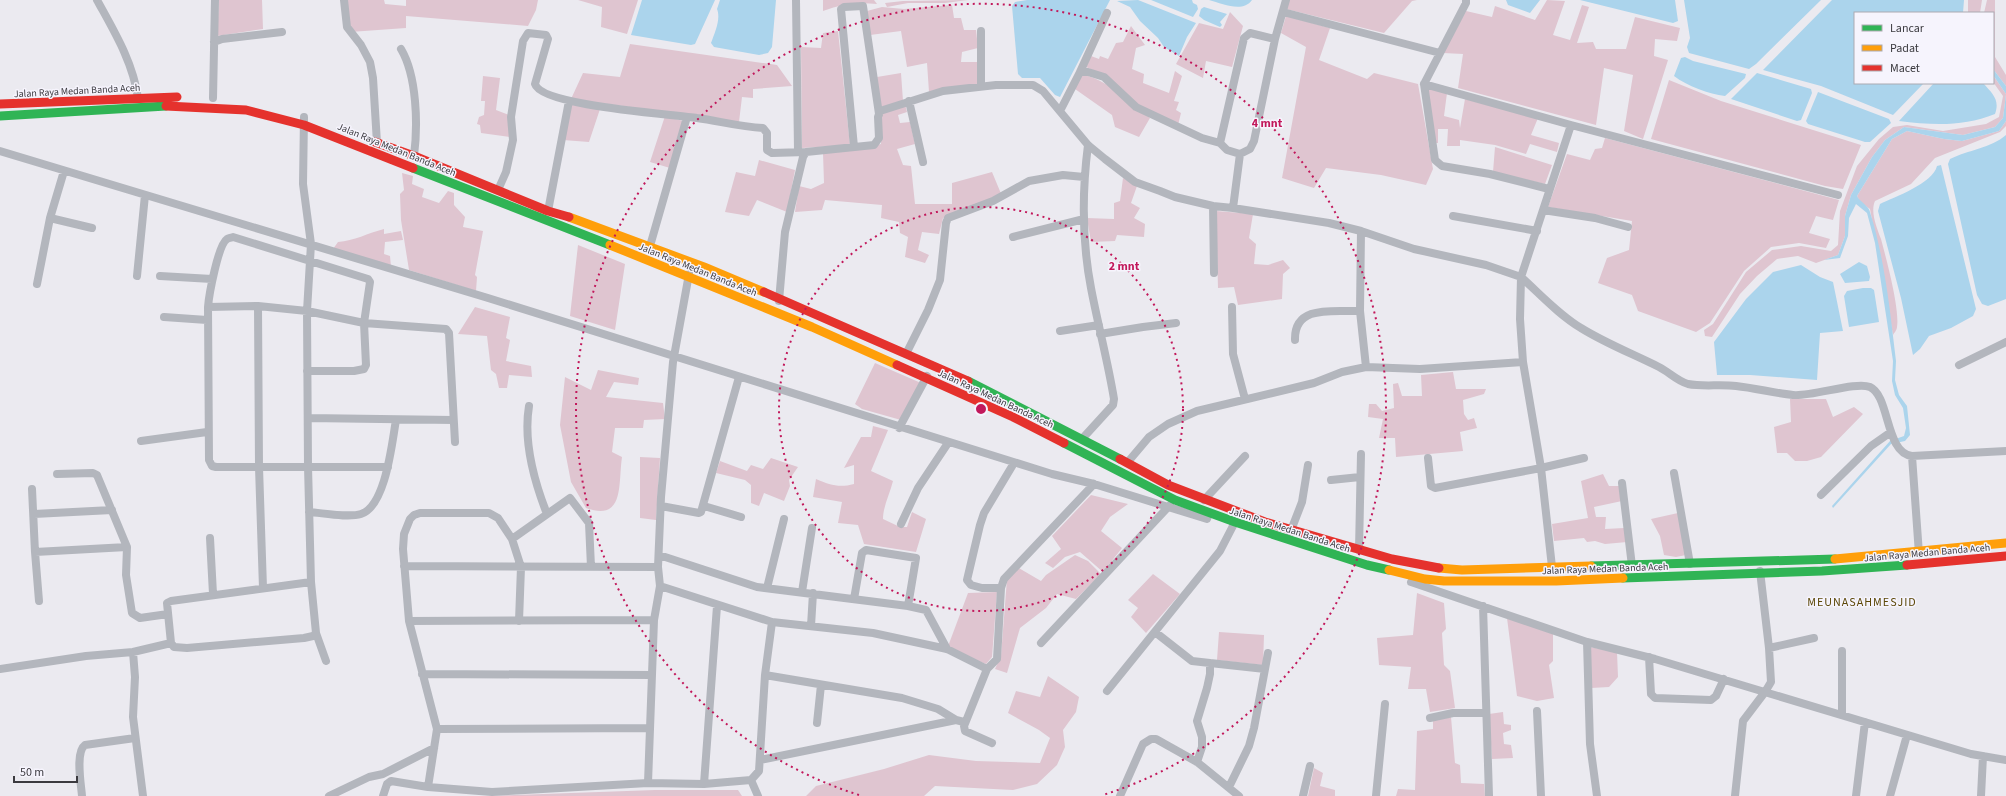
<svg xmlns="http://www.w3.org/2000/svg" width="2006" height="796" viewBox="0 0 2006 796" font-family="'Source Sans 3',sans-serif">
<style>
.green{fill:#dfc5d0}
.water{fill:#abd4ec}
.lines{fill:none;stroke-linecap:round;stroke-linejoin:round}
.street{stroke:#b3b6bd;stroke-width:8}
.fast{stroke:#30b455;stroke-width:9}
.slow{stroke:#ff9f0a;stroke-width:9}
.jam{stroke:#e5322d;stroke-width:9}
.ring{fill:none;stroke:#c2185b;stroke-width:2;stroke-dasharray:2 4}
.labels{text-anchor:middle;stroke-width:3;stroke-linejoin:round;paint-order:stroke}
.street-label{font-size:10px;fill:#3b3a3f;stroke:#f6f4fd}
.quarter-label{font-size:12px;letter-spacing:1px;fill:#5c4808;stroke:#f6f4fd}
.centre{fill:#c2185b;stroke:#f6f4fd;stroke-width:2}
.ring-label{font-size:12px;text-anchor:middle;font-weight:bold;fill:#c2185b;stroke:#f6f4fd;stroke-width:3;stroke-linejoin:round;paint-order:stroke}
</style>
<rect width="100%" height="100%" fill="#ebeaf0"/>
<path class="green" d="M219,0H262L263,29L217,36Z
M344,0H384L385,4L406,6V0H538L536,10L528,26L406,16V28L350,32Z
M578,0H638L627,34L601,27L602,7Z
M823,0H874L877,4C857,2 842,4 823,11Z
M968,0L945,3H908L887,7L885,3L903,1Z
M1289,0H1417L1412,1L1384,33L1286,9Z
M1547,0L1565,1L1553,35L1570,40L1582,5L1589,7L1577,43L1593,42L1596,49H1626L1635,17L1680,28L1677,41L1655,39L1654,56L1668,60L1643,139L1624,131L1633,75L1604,68L1596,125L1458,88L1463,54L1443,53L1466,11L1492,17L1495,6L1535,20Z
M1968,0H1982L1980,13H1968Z
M1987,0H1995V57L2006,75V86L1993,69V13H1984Z
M952,5L954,18H961L964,30H976L978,48L962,52L961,62H978V84L929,92L927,63L907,67L901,31L870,35L867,11L882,7L904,9Z
M1230,12L1243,26L1232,67L1206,61L1203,78L1176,64L1199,23L1223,29Z
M1286,16L1330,28L1319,60L1367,79L1374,73L1418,84L1433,169L1426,185L1381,175L1326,168L1314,188L1282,178L1306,47L1281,33Z
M1131,26L1145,45L1136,48L1132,69L1144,74L1143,83L1169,93L1175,71L1182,76L1174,101L1179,102L1176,110L1181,113L1178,125L1140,106L1102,74L1086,67L1091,56L1099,59L1100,56L1108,59L1116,43L1123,42Z
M838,31L850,145L802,148L801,47L821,48L823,33Z
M630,44L777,65L792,86L753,89V98L742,97L739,122L571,99L583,73L620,77Z
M901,73L903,101L881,107L877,77Z
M1081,74C1108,80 1129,101 1150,118L1139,137L1115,127L1112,115L1075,89Z
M1993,75L2006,94L2003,118L1995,127L1963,135L1904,127L1885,140L1872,157L1851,195L1845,216V236L1838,255L1816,263L1798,256L1777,259L1757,276L1740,294L1712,337L1705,336L1704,330L1713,324L1746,272L1772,250L1801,246L1831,251L1838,245L1840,211L1857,166L1879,139L1893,127L1907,125L1943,131L1986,124L1999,117L2003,96L1993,82Z
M483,76L500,78L496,110L509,115L510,137L481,133L480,125L477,124L479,117L484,115L485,101H481Z
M1669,80L1721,101L1861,145L1843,189L1825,186L1651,139Z
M1427,87L1447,93L1444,116L1459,120L1460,128L1465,99L1538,118L1531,135L1559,143L1557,152L1530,144L1526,154L1495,145L1460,140V146H1447L1448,129H1438V143H1435Z
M571,104L600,109L589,142L563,140Z
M905,104L907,112L898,115L900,123L910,122L915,144L897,149L903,165L911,166L915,204H952V183L992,172L1002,196L943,218L939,234L922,232L918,250L929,255L925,263L905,257L908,237L900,233L899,222L881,218L882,205L825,200L822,210L795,212L799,186L811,189L824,183L823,153L842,151L881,144V114Z
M665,116L683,121L670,168L650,162Z
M2006,121V126L2000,132L1935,158L1911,184L1875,201C1870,212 1877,228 1881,239C1886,258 1900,309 1897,327C1897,330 1894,333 1893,335L1870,209L1860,202L1857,196L1892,139L1907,131L1944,139L1962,141L1999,131Z
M1605,138L1839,200L1833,220L1816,216L1809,233L1830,239L1826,248L1799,243L1771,247L1744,271L1710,323L1696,332L1638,311L1632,295L1598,283L1607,258L1629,250L1632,221L1548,207L1567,154L1590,160L1595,149L1602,148Z
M1495,147L1552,165L1545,184L1493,172Z
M759,160L795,170L787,212L757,200L749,216L725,212L736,172L755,176Z
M402,173L413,176L412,184L424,189L422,197L439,203L448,191L454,193V205L465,217L463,227L483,231L475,275L477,277L476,291L409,270L401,220L400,194L404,190Z
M1123,178L1137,186L1131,203L1140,208L1134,218L1145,224L1144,237L1117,235L1115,241L1091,242L1087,218L1114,219V203L1120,201Z
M1216,211L1253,214L1249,238L1256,244L1254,264L1268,265L1283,260L1290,268L1283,274L1282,299L1238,305L1234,287L1218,288Z
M384,229V234L401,231L403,240L385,242L384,254L390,256L391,267L333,249L338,242C354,241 368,233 384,229Z
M578,245L625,264L615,330L570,316Z
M475,307L510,317L506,338L510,340L506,361L531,366L532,377L509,375L507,388H499L496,374L491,370L487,336L458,334Z
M875,363L921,383L901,420L862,409L855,404Z
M598,370L639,378L638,385L614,382L606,397L663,403L665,419L644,420L643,428H615L612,452L622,457C618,484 625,522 586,508L571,482L560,425L565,377L591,390Z
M1453,372L1456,389H1486L1484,394L1463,400L1464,414L1468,420L1474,418L1477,428L1460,432L1463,451L1396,457L1395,438H1379L1383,419L1368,417L1369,404H1376L1382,411L1394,408L1393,384L1398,383L1402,396H1422L1421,375Z
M1790,399H1826L1833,417L1854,407L1863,414L1821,457L1807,461H1795L1787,453H1777L1774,427L1791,422Z
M873,426L888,430L871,471L893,481C890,494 883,506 883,519L900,527H907L912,512L926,519L916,552L864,544L858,525L838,523L842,502L813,497L816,479C830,485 839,488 854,484V465L844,468L861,437H871Z
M640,457L660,458L656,520L640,518Z
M771,458L798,467L789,480L790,486L784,501L764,493L759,506L751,503V485L745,480L716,473L720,461L747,471L751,465L763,469Z
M1603,474L1609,486H1619L1622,501L1594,507L1596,517H1606L1605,529L1624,528L1627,542L1605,544L1595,541L1587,542L1584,538L1554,541L1552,524L1588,518L1581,481Z
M1091,495L1128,504L1110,517L1101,531L1122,548L1103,572L1080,552L1065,557L1053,568L1045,563L1061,549L1052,536Z
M1678,513L1686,555L1676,557L1664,555L1660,536L1651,519Z
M1075,555L1088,561L1101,574L1076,599L1057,594L1046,608L1020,628L1007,673L995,669L1001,656L1007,579L1017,567L1041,581L1046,575Z
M1153,574L1180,594L1146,633L1131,617L1138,608L1128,600Z
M997,592L992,657L986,664L947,649L968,593Z
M1417,593L1444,603L1446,629L1442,633L1444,665L1450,671L1455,708L1430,712L1426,689H1408L1411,667L1379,665L1377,638L1413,635Z
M1507,618L1553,634V661L1549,665L1554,698L1537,701L1517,696Z
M1219,632L1264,635L1263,665L1217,660Z
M1590,647L1617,652L1618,677L1609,687L1591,688Z
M1048,676L1079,697L1076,712L1063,730L1065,747L1057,765L1037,784L1013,790L935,786L924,796H806L816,786L884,769L929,755L976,761L1040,763L1050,738L1039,730L1008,713L1016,691L1040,697Z
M1503,712L1504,724L1511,725V730L1503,733L1504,744L1511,745L1513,758L1492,759L1489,714Z
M1451,717L1455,763L1460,765L1461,783L1484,784L1485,796H1396L1398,789L1415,790L1417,731L1433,729V720Z
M1314,768L1323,773L1320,786L1335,790V796H1308Z
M655,790H738L742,796H488Z"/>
<path class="water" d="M642,0H715L695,44L691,45L631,35Z
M720,0H776L772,47L768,53L759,55L714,47L711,43C715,32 721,19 717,9Z
M1027,0H1110L1060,97L1055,95L1040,78H1022L1018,74L1012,6L1015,2Z
M1138,0L1196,23L1187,37L1179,56L1164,47L1158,38L1140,21L1130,7L1117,1Z
M1151,0H1192L1193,3L1197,5L1198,9L1193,17Z
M1209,0H1252C1243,13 1223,4 1209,0Z
M1506,0H1540L1530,13L1508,5Z
M1580,0H1675L1678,21L1673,23Z
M1684,0H1821L1756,64L1749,69L1689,53L1687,47L1690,38Z
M1832,0H1964L1963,13H1855V83H1924L1893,115L1821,86L1763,70Z
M1204,7L1227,14L1220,22L1222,25L1220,27L1204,20L1199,16L1201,9Z
M1685,57L1693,61L1746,74L1745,78L1725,96C1709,94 1687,86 1674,76L1681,58Z
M1993,69L2006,86V121L1999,131L1962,141L1944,139L1907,131L1892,139L1857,196C1860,202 1869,206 1870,212C1885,260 1890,311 1896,361L1895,380L1899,395L1907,406L1910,435L1905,441L1891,444L1833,508L1832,506L1890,441L1904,436L1906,428L1903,408L1895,395L1892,381L1893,361L1875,243L1867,213L1856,204L1849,218L1848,236L1840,258L1824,260L1838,255L1845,236V216L1851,195L1872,157L1885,140L1904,127L1963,135L1995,127L2003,118L2006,94L1993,75Z
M1757,73L1811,89L1812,93L1801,120L1797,121L1731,99Z
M1934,83H1983C1993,94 2000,100 1995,114C1963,127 1932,125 1899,121Z
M1818,92L1889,119L1891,123L1870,142H1865L1808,124L1806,121Z
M2006,135V299L1988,306L1982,304L1977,295L1948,164L1950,159C1968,150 1991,148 2006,135Z
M1941,165L1976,309L1973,316L1951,328L1929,336L1920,349L1913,355L1901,298L1878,211L1880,204C1895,197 1933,183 1937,166Z
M1859,262L1867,266L1870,277L1869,281L1845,283L1840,274Z
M1801,265L1820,277L1833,282L1843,331L1820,333L1817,380L1750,375H1717L1714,342L1746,299L1773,272Z
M1863,288H1871L1874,290L1879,322L1849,327L1844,296L1847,291Z"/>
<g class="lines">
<path class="street" d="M97,0C114,31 133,62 138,98
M344,0L347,27L361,45L370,62L373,78L377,143
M796,0L798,151
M1466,0V3L1424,84L1571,125L1838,195
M1283,12L1440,53
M214,42L222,39L282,32
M401,49C417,76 418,125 414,156
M1080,72L1107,13
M1424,84L1435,160L1442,166L1490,174L1549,189
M981,86V31
M213,98L215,0
M909,101L923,162
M1060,111L1080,72H1088L1104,77L1136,107L1202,138L1220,143L1227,150L1240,154
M304,117L303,184L311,244L307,311L308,466L311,582L316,633L313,636L304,638L187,648L174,647L171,643L167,603L171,601L311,582
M1220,143L1244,38L1250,33L1275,39
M854,147L841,9L844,7L863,6L879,114
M0,151L488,298L1052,474L1094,484L1207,519L1209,513
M498,190L506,172L513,140L511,117L523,41L528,33L546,35L548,39L535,84C541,106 672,114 697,118C719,121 740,127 763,128L767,133V150L772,153L806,152
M1213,206L1214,273
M1233,208L1240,154L1250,149L1254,141L1275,39L1286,0
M1543,210L1595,218L1628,227
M548,211L569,101
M1453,216L1537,231
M50,218L92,228
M1361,231L1360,311L1366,367
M1013,237L1084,219
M650,246L687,117
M137,276L145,195
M160,276L212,279
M37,284L50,218L64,171
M779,301L785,232L803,157L806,152L874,145L879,138L878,117L880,111L943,91L996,85H1033L1043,91L1088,145L1105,159L1135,182L1160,191L1175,197L1213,206L1233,208L1329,223L1361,231L1414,249L1486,265L1521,277C1540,294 1559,315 1581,328C1605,343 1633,354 1659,367C1669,372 1677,381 1688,384C1703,387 1720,384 1736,386C1755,388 1774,393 1793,395C1812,397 1856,381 1870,387C1890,396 1885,453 1912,456
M258,306L259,467L263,588
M208,307C209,295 218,245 227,239C228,238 231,238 233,237L368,279L370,282L364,323L366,365L364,369L354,371H307
M1232,307L1233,354L1245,399
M164,317L207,320
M1060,331L1099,325
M1100,334L1143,327L1176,323
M1295,340C1294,304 1334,312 1360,311
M906,354L928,310L940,280L946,223L948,218L993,201L1029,181L1063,175L1084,177
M1959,365L2006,342
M529,406C523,442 534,481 547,514
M308,418L453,420
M899,428L927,376
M1082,439L1113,405L1114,399C1108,362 1098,325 1091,288C1082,241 1082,192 1088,145
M141,441L207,432
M1428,458L1431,486L1435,488L1541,468L1584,458
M1127,463L1149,437L1168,424L1197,411L1314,383L1342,372L1366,367L1420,369L1523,362
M388,467H216L212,466L209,460L208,307L258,306L307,311L364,323L446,329L449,333L455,442
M1674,473L1690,564
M57,474L93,473L97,475L127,547L126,575L132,613L140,618L168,614
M1331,480L1360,477
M1622,483L1632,566
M32,489L35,552L127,547
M1821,495L1871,446L1891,432
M1204,500L1245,456
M661,506L699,513L701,512L739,377
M704,506L741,517
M309,512C323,513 348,518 361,514C386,506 392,442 396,420
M34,514L112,510
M901,524L918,488L948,443
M1290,533L1302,502L1308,465
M210,538L213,594
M512,539L521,567L519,621
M1359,550L1361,454
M35,552L39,601
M1919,554L1912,456L2006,451
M659,555L757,587L908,606L926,610L947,649
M404,566L658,567
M1552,567L1541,468L1523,362L1520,319L1521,277L1571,125
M1411,582L1587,642L1655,659L1971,754L2006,760
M660,586L772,622L873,633L947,649L987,669
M767,588L784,519
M1001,588H982L971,585L967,580L980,525L984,513L1014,463
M802,592L812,528
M854,599L862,553L866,550L916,558L908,606
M1483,606L1489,796
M409,621L654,620
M811,626L813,593
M1155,632L1192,661L1210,663V674L1207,688L1197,721L1202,737V747L1197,762
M316,633L326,661
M1587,642L1590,744L1597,796
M1041,643L1170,505
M1769,648L1814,638
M133,652L135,677L133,717L143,796
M1649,657L1651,694L1655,698L1711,700L1716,696L1724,679
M1210,663L1265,669
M0,669L86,656L133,652L171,643
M422,674L652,675
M765,675L902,698L938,709L956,720
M1107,691L1220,551L1235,522
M1537,711L1541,796
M1842,715V651
M1430,718L1453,713H1486
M817,723L821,685
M437,729L649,728
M992,743L965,731L964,726L987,669L997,659L1001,588L1004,579L1094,484
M760,760L956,720L964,722
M751,780L758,796
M648,783L704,784L751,780L759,771L765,675L772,622
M704,784L717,606
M428,787L437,729L409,621L403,549L404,534L410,519L414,515L420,513H489L498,518L512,539L570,498L589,523L591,567
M1229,787L1249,746L1254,728L1268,653
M82,796C81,783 75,752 85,745L135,738
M329,796L369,777L383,774L434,748
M383,796L387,784L391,781L428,787L492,792L648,783L654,620L660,586L658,567L661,497L673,362L689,274
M1120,796L1143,744L1151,739H1156L1197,762L1239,796
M1303,796L1310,766
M1376,796L1385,704
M1735,796L1743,721L1765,692L1771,682L1769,648L1760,571
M1856,796L1865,722
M1890,796L1907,735
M1981,796L1983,756"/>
<path class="fast" d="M0,116L166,106
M413,168L610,245
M968,381L1120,459
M1064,443L1175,500L1235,522L1367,565L1389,570
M1591,566L1835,559
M1623,578L1822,571L1907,565"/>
<path class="slow" d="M569,217L704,267L764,292
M610,245L812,327L897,365
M1835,559L2006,543
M1439,568L1462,570L1591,566
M1389,570L1425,579L1444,581H1556L1623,578"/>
<path class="jam" d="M0,104L177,97
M166,106L246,110L304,125L413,168
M375,142L414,156L548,211L569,217
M764,292L968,381
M897,365L1013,417L1064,443
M1120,459L1168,485L1265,522L1392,559L1439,568
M1907,565L2006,556"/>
</g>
<g class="ring">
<circle cx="981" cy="409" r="202"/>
<path d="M859 795A405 405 0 1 1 1103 795"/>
</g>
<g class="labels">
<g class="street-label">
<text transform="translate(77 90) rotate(-3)" y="4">Jalan Raya Medan Banda Aceh</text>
<text transform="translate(397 149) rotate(22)" y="4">Jalan Raya Medan Banda Aceh</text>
<text transform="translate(698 269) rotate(22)" y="4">Jalan Raya Medan Banda Aceh</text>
<text transform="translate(996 398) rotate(25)" y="4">Jalan Raya Medan Banda Aceh</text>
<text transform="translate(1290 529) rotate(18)" y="4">Jalan Raya Medan Banda Aceh</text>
<text transform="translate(1927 552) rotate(-5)" y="4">Jalan Raya Medan Banda Aceh</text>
<text transform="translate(1605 568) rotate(-2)" y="4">Jalan Raya Medan Banda Aceh</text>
</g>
<g class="quarter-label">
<text x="1862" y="606">MEUNASAHMESJID</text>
</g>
</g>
<circle cx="981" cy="409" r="6" class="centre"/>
<g class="ring-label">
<text x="1267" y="127">4 mnt</text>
<text x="1124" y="270">2 mnt</text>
</g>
<rect x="1854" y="12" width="140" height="72" fill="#f6f4fd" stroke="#abaab1"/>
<rect x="1862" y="25" width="20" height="6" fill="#30b455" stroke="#abaab1"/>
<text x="1890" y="32" font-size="12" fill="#3b3a3f">Lancar</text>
<rect x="1862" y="45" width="20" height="6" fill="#ff9f0a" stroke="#abaab1"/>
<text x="1890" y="52" font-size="12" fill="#3b3a3f">Padat</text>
<rect x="1862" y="65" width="20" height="6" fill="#e5322d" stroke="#abaab1"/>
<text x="1890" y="72" font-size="12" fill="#3b3a3f">Macet</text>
<path d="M14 776v6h63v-6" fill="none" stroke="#3b3a3f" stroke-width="2"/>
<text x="20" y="776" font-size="12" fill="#3b3a3f" stroke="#f6f4fd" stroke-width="3" paint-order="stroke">50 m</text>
</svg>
